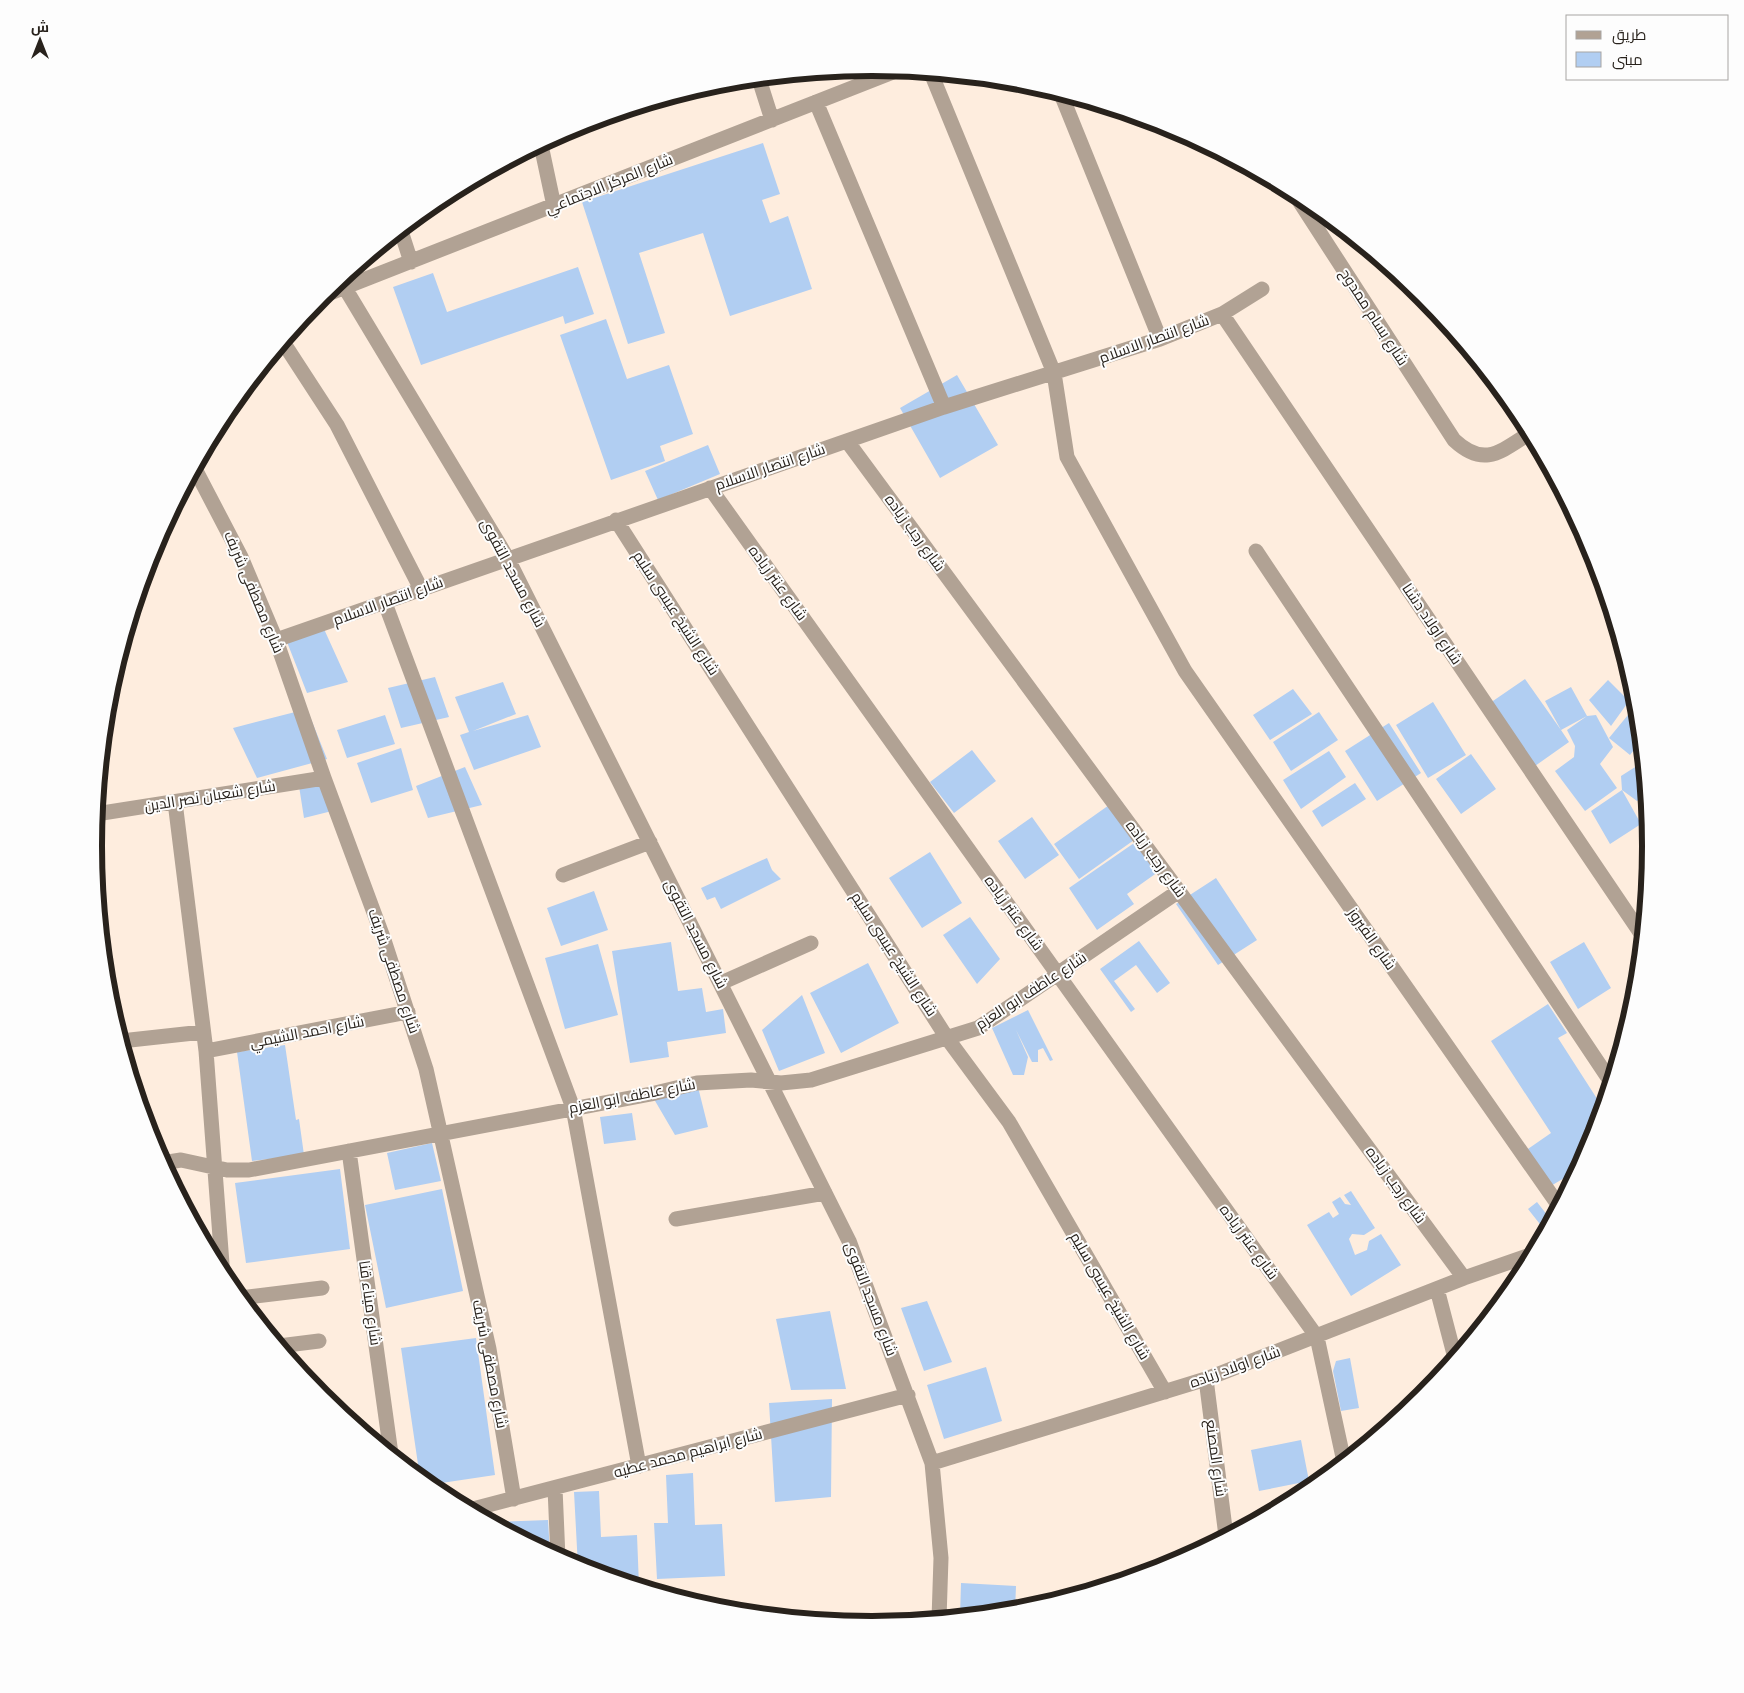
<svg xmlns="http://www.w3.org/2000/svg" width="1744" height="1693" viewBox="0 0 1744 1693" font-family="Spectral,Cairo,serif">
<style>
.building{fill:#b1cef2}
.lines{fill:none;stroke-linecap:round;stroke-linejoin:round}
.minor{stroke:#b1a294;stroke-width:15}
.labels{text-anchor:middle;stroke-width:4;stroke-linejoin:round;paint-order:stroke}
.street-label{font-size:15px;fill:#28221c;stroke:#fdfdfd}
.rim{fill:none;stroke:#28221c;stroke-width:6}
</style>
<rect width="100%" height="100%" fill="#feedde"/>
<path class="building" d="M763,143L780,194L762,200L770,223L788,216L812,289L730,316L703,233L639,253L665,333L628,344L582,202Z
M578,267L594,314L565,324L563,316L421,365L393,287L433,273L447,312Z
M606,319L627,379L669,365L693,434L660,446L665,461L611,480L560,335Z
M957,375L998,445L940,478L900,408Z
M708,445L720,474L658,500L645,471Z
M324,629L348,682L307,693L287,642Z
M435,677L449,717L401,728L388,688Z
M1525,679L1561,730L1545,701L1571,687L1587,716L1596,715L1613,747L1600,764L1617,788L1585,811L1555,771L1574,757L1575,746L1567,730L1587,716L1561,730L1569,742L1535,766L1490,703Z
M1608,680L1629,701L1611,726L1589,700Z
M503,682L516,714L473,731L528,715L541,747L474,770L460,735L469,732L455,697Z
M1293,689L1312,714L1270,740L1253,715Z
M1433,702L1466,755L1428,778L1396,725Z
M1637,704L1641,741L1630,755L1609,738Z
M307,709L327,759L257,778L233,728Z
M1319,712L1338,740L1291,771L1273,742Z
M385,715L395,744L347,758L337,730Z
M1389,723L1421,773L1377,801L1345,751Z
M401,748L413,790L371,803L357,763Z
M972,750L996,781L954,813L930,782Z
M1329,751L1346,777L1301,809L1283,780Z
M1471,754L1496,789L1461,814L1436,779Z
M1643,762L1646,795L1637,801L1622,790L1621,776Z
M465,767L482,805L428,818L416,786Z
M330,779L340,809L304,818L299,786Z
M1355,783L1366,799L1322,827L1312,811Z
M1622,790L1641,824L1610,844L1591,811Z
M1119,798L1144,833L1079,879L1054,844Z
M1032,817L1059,855L1025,879L998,841Z
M1649,824L1651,847V852L1642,841Z
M1137,841L1158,872L1127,894L1134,904L1097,930L1069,888Z
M930,852L962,903L922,928L889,878Z
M767,858L772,870L781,879L721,909L715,897L707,900L701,888Z
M1648,873V882L1647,884L1642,876Z
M1216,878L1257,940L1218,965L1176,904Z
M594,891L608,930L561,946L547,908Z
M970,917L1000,959L977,984L943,935Z
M1139,941L1170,983L1157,993L1136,965L1114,981L1135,1009L1131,1012L1100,969Z
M671,942L678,991L702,988L706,1012L723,1009L726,1033L667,1042L669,1057L630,1063L612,951Z
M1584,942L1611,988L1578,1009L1550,962Z
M598,944L618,1015L565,1029L545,958Z
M868,963L899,1023L841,1053L810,993Z
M802,995L825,1053L779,1071L762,1030Z
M1548,1004L1567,1033L1558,1038L1603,1108L1592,1145L1570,1184L1566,1177L1549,1187L1525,1151L1551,1133L1491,1041Z
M1028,1010L1053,1060L1050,1061L1043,1048L1038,1050V1062H1032L1016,1030L1028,1057L1024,1075H1013L992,1028Z
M285,1045L296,1120L299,1119L304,1155L252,1161L237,1052Z
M697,1083L708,1127L675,1135L651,1094Z
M632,1113L636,1140L604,1144L600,1117Z
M432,1143L441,1181L395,1190L387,1153Z
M340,1169L350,1249L246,1263L235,1183Z
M442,1189L463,1291L386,1308L365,1205Z
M1351,1191L1375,1228L1364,1235L1352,1234L1349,1239L1355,1255L1367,1250L1369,1241L1381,1234L1401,1265L1351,1296L1307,1225L1329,1212L1333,1218L1339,1214L1332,1202L1340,1197L1345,1204L1351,1205L1344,1195Z
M1537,1202L1551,1220L1543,1228L1528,1209Z
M927,1301L952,1362L924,1371L901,1308Z
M830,1311L846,1389L791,1390L776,1319Z
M476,1338L495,1475L428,1485L420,1478L401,1348Z
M1350,1358L1359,1408L1341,1411L1333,1371L1336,1361Z
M986,1367L1002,1421L944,1439L927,1385Z
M832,1399L831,1497L775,1502L769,1403Z
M1301,1440L1309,1481L1259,1491L1251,1450Z
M693,1473L695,1525L722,1524L725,1576L657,1579L654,1523H668L666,1475Z
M599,1491L601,1537L637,1535L639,1586L578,1567L574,1492Z
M548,1520L550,1553L492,1522Z
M961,1583L1016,1586L1015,1611L960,1617Z"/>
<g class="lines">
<path class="minor" d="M931,73L1054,373L1067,457L1185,671L1559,1206
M759,79L772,120
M1061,94L1160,339
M816,102L944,407
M541,145L554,206
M1294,193L1454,440C1484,468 1500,452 1530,433
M401,231L411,262
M345,288L508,559L849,1241L932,1463L941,1558L939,1619
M320,297L898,70
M1222,314L1642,935
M283,342L337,425L421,589
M847,441L1464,1278
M195,469L241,557L276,640L324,778L383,937L426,1069L489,1349L514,1499
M710,488L1317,1337L1344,1462
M616,520L947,1038L1009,1122L1165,1392
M1256,551L1611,1082
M385,603L573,1108L639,1466
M276,640L944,407L1160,339L1222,314L1262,289
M175,802L206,1051L223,1277
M96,814L324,778
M563,875L650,842
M721,983L811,943
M121,1041L203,1032
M206,1051L408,1012
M349,1151L391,1454
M162,1163L181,1160L227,1170H249L651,1094L697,1083L751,1080L781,1083L811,1080L978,1028L1179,891
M676,1219L825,1193
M1437,1289L1455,1358
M240,1298L322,1288
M279,1346L319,1341
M1206,1379L1226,1536
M330,1404H331
M932,1463L1206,1379L1464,1278L1533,1254
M555,1488L558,1558
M469,1510L908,1395"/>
</g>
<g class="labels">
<g class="street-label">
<text transform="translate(609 184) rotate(-22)" y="5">شارع المركز الاجتماعي</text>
<text transform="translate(1374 317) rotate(57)" y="5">شارع بسام ممدوح</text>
<text transform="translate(1154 339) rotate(-20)" y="5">شارع انتصار الاسلام</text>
<text transform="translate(770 467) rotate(-19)" y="5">شارع انتصار الاسلام</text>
<text transform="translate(915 533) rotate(54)" y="5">شارع رجب زياده</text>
<text transform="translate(513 573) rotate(62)" y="5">شارع مسجد التقوى</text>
<text transform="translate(778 583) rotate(54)" y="5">شارع عنتر زياده</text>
<text transform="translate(254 592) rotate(67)" y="5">شارع مصطفى شريف</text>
<text transform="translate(388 601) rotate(-20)" y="5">شارع انتصار الاسلام</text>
<text transform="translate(676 613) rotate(57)" y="5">شارع الشيخ عيسى سليم</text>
<text transform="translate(1432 624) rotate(56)" y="5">شارع اولاد دشنا</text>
<text transform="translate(210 796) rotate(-9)" y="5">شارع شعبان نصر الدين</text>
<text transform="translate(1156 859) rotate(54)" y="5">شارع رجب زياده</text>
<text transform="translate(1014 913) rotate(54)" y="5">شارع عنتر زياده</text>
<text transform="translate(696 934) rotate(63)" y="5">شارع مسجد التقوى</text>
<text transform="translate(1372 939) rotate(55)" y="5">شارع الفيروز</text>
<text transform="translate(894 954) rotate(57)" y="5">شارع الشيخ عيسى سليم</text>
<text transform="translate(394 971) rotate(71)" y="5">شارع مصطفى شريف</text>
<text transform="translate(1031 991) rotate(-33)" y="5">شارع عاطف ابو العزم</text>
<text transform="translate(307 1032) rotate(-11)" y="5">شارع احمد الشيمي</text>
<text transform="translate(632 1096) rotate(-11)" y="5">شارع عاطف ابو العزم</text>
<text transform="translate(1396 1185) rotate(54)" y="5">شارع رجب زياده</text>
<text transform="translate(1249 1242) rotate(54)" y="5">شارع عنتر زياده</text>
<text transform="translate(1110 1296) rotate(60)" y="5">شارع الشيخ عيسى سليم</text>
<text transform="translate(871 1299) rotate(69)" y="5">شارع مسجد التقوى</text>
<text transform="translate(370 1303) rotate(82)" y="5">شارع ميناء قنا</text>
<text transform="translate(490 1364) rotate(79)" y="5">شارع مصطفى شريف</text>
<text transform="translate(1235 1367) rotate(-20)" y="5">شارع اولاد زياده</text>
<text transform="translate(688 1453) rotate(-15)" y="5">شارع ابراهيم محمد عطيه</text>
<text transform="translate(1216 1458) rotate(82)" y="5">شارع المصنع</text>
</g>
</g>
<path d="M0 0H1744V1693H0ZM102 846a770 770 0 1 1 1540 0a770 770 0 1 1-1540 0Z" fill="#fdfdfd" fill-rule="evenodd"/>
<path class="rim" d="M102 846a770 770 0 1 1 1540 0a770 770 0 1 1-1540 0Z"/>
<rect x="1566" y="15" width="162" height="65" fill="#fdfdfd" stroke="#a8a5a3"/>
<rect x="1576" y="31" width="25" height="8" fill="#b1a294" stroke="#a8a5a3"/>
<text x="1612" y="40" font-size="15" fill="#28221c">طريق</text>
<rect x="1576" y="52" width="25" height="15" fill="#b1cef2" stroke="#a8a5a3"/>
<text x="1612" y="65" font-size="15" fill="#28221c">مبنى</text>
<g transform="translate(40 40)" stroke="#fdfdfd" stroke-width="4" paint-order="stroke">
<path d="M0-4L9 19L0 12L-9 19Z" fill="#28221c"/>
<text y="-8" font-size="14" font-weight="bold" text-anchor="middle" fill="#28221c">ش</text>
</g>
</svg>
